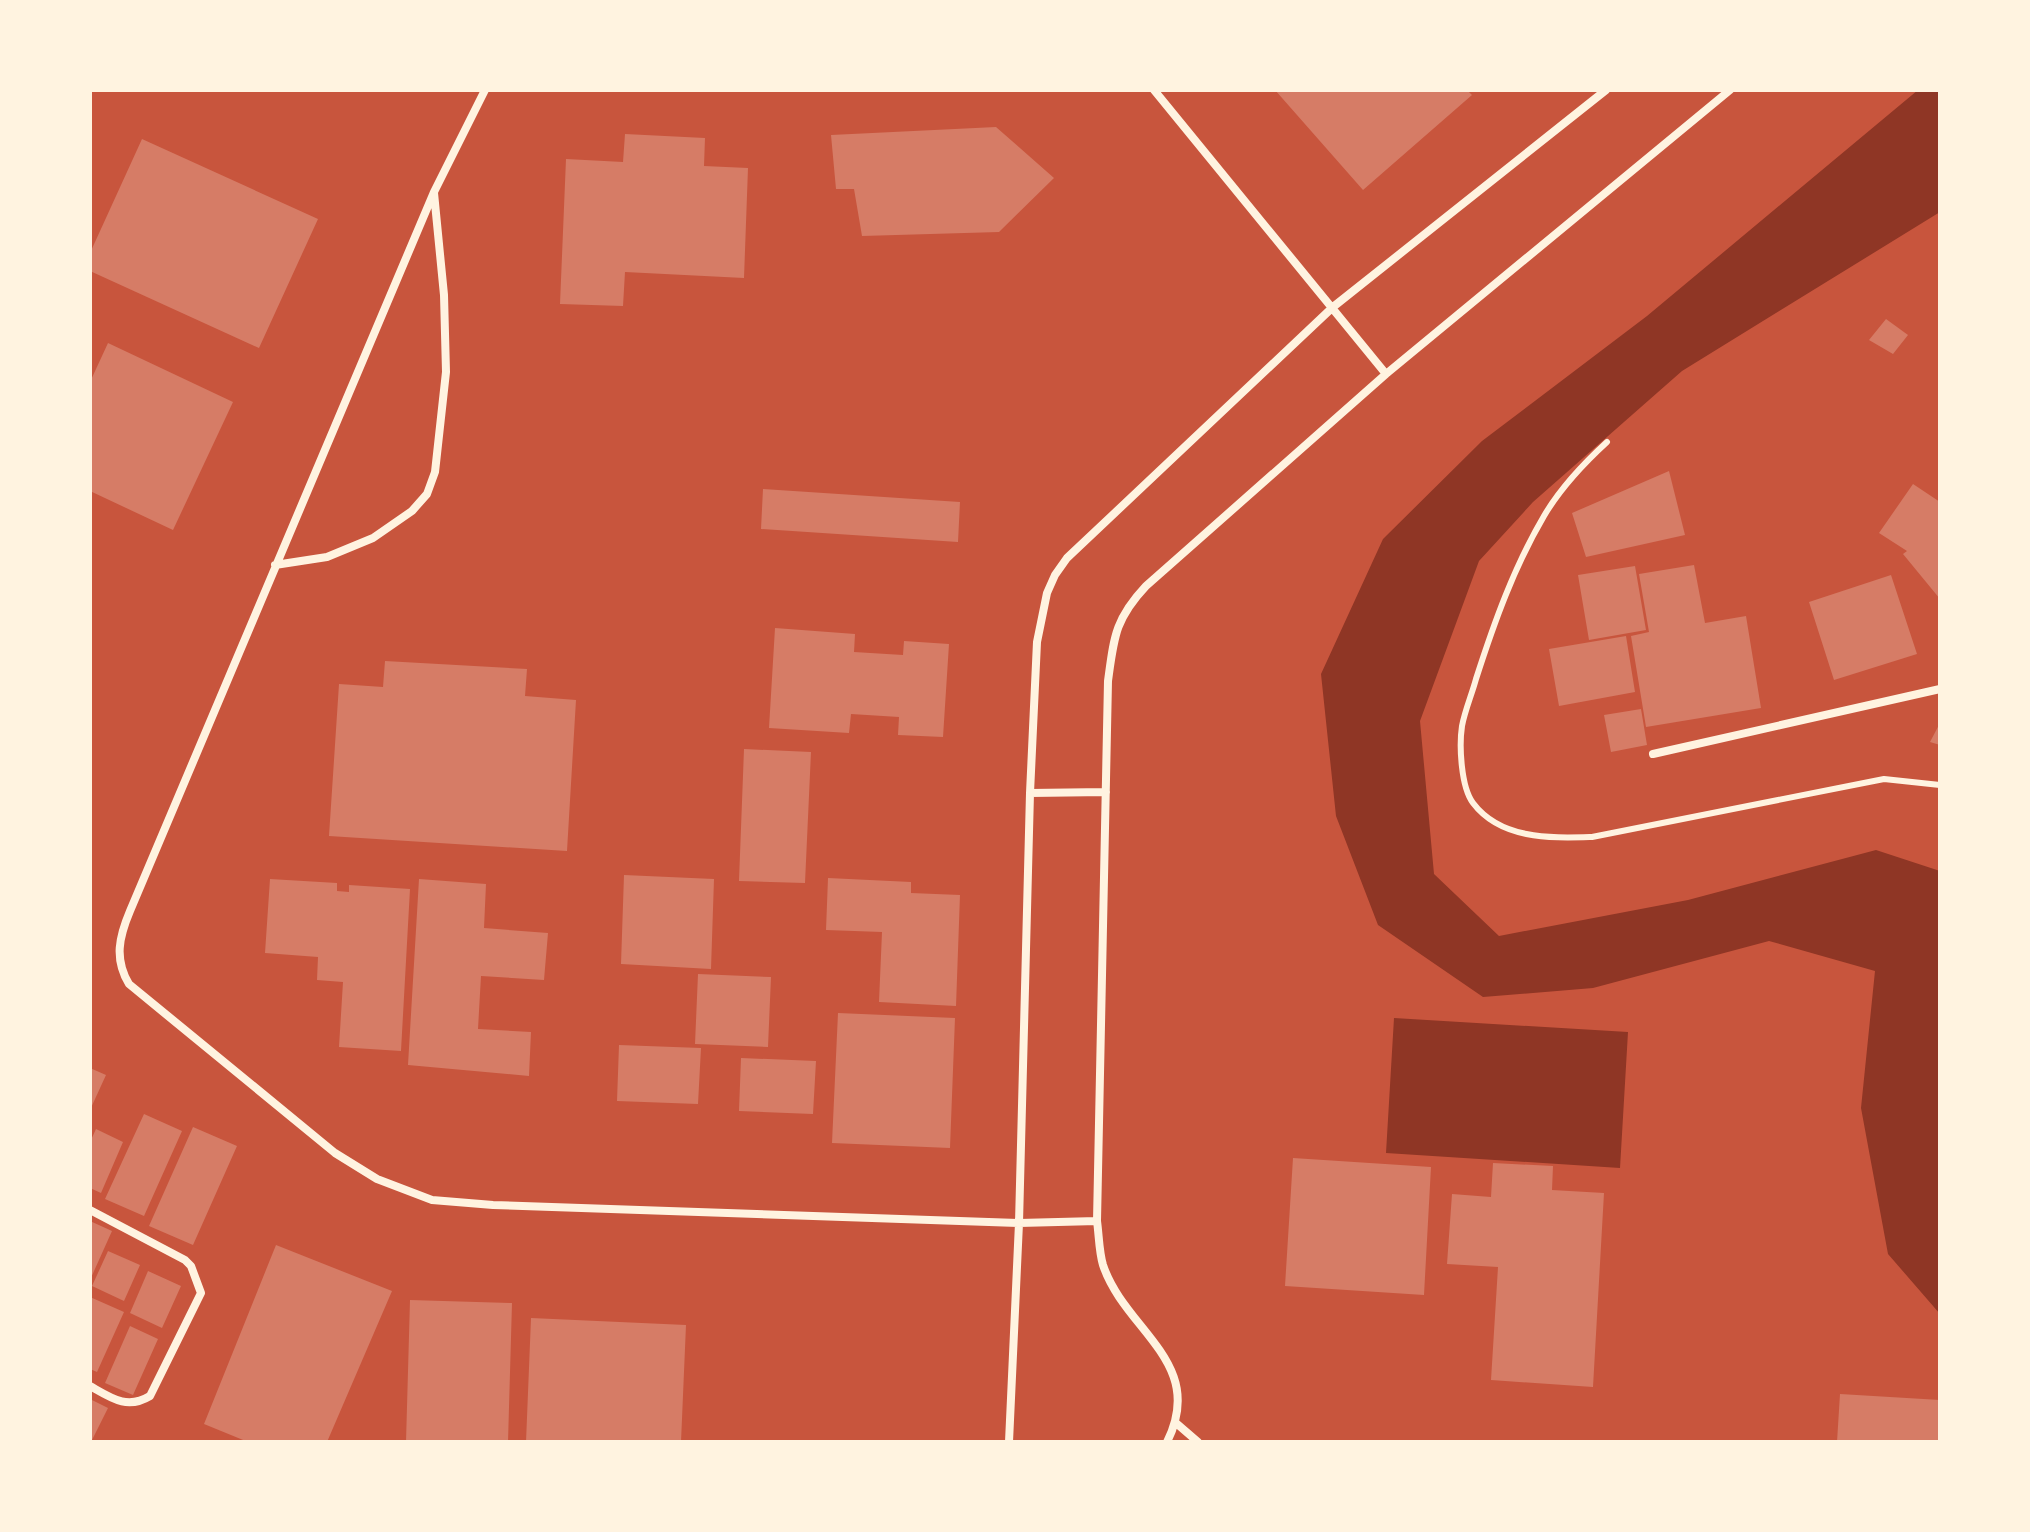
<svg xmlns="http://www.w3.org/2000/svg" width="2030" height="1532" viewBox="0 0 2030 1532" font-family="Ubuntu,sans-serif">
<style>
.water{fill:#8f3625}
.building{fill:#d67c66}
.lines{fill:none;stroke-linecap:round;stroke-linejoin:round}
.service{stroke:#fff3e0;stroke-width:6}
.minor{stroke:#fff3e0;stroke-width:8}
</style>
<rect width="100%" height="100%" fill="#c8553d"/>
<path class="water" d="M1918,90H1940V212L1682,371L1533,502L1479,561L1420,721L1434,874L1499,936L1688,900L1876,850L1940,871V1314L1888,1254L1861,1108L1875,971L1769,941L1593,988L1483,997L1378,925L1336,816L1321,674L1383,539L1482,441L1647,316Z
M1394,1018L1628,1032L1620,1168L1386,1153Z"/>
<path class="building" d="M1275,90H1467L1472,95L1363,190Z
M996,127L1054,178L999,232L862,236L854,189H836L831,135Z
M625,134L705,138L704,166L748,168L744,278L625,272L623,306L560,304L566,159L623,162Z
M142,139L318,219L259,348L90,271V253Z
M1886,319L1908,335L1893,354L1869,340Z
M108,343L233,402L173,530L90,491V382Z
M1669,471L1685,535L1586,557L1572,513Z
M1913,484L1940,502V599L1903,554L1907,551L1879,533Z
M763,489L960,502L958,542L761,529Z
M1694,565L1705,623L1746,616L1761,708L1646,727L1631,636L1649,632L1639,574Z
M1635,566L1646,630L1589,640L1578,575Z
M1891,575L1917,654L1834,680L1809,602Z
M775,628L855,634L854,652L903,655L904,641L949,644L943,737L898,735L899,717L851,714L849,733L769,728Z
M1626,636L1635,692L1559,706L1549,649Z
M385,661L527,669L525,696L576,700L567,851L329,836L339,684L383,687Z
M1641,709L1647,745L1611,752L1604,715Z
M1940,723V745L1930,742Z
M744,749L811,752L805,883L739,881Z
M624,875L714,879L711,969L621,964Z
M828,878L911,882V893L960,895L956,1006L879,1002L882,932L826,930Z
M270,879L337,883V891L349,892V885L410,889L401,1051L339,1047L343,982L317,980L318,957L265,953Z
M419,879L486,884L484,928L548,933L544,980L481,976L478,1029L531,1032L529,1076L408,1065Z
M698,974L771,977L768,1047L695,1044Z
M838,1013L955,1018L950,1148L832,1143Z
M619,1045L701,1048L698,1104L617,1101Z
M741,1058L816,1061L813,1114L739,1111Z
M90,1068L106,1075L90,1110Z
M144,1114L182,1131L144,1216L105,1199Z
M193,1127L237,1146L193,1245L149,1226Z
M96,1129L123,1142L101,1193L90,1188V1142Z
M1293,1158L1431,1167L1424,1295L1285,1286Z
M1493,1163L1553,1166L1552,1190L1604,1193L1593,1387L1491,1380L1498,1267L1447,1264L1452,1194L1491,1197Z
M90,1221L112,1231L90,1280Z
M276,1245L392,1291L327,1442H248L204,1424Z
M108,1251L140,1265L124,1301L92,1286Z
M148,1271L181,1286L162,1328L130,1313Z
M90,1297L124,1312L97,1372L90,1369Z
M410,1300L512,1303L508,1442H406Z
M531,1318L686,1325L681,1442H526Z
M130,1326L158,1339L133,1395L105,1383Z
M1840,1394L1940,1400L1939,1442H1837Z
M90,1399L108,1408L91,1442H90Z"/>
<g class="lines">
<path class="service" d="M1607,442C1583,464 1561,487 1544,516C1514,567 1494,623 1476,679C1472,694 1465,710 1462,726C1459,746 1461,787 1473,803C1501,840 1551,838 1592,837L1884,779L1940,785"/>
<path class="minor" d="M485,90L434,192L130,911C119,937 114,959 129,984L335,1153L377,1179L432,1200L493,1205L1019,1223L1097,1221
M1154,90L1386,374
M275,565L327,557L373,538L412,511L427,494L435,472L446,372L444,295L434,193
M1653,754L1940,689
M1030,793L1106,792
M90,1210L185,1260L191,1266L201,1293L150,1396C127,1410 111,1398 90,1386
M1176,1423L1198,1442
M1009,1442L1019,1223L1030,793L1037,642L1047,593L1055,575L1067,558L1333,307L1606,90
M1167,1442C1207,1362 1125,1331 1103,1265C1099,1252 1099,1235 1097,1221L1108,681C1114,637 1115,619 1146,586L1386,374L1730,90"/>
</g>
<rect width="2030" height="1532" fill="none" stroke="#fff3e0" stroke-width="184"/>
</svg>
